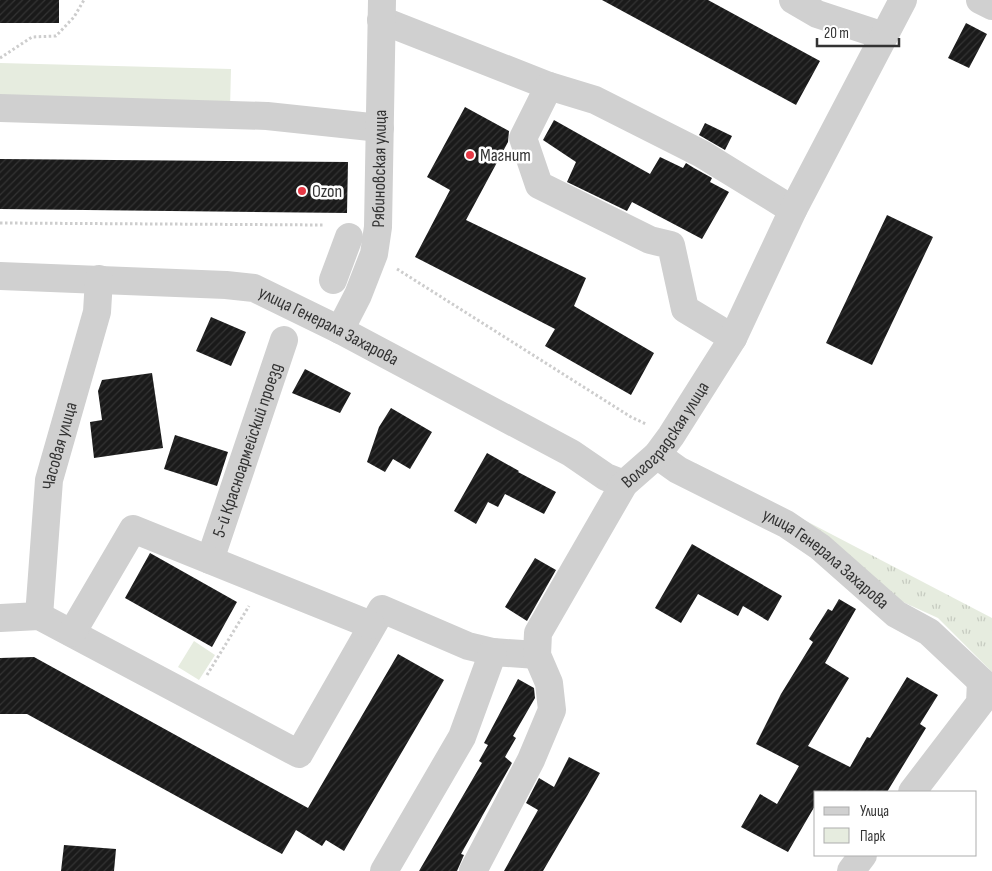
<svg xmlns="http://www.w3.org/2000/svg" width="992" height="871" viewBox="0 0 992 871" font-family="'Sofia Sans Condensed',sans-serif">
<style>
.grass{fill:url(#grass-tufts)}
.park{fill:#e6ecdf}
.building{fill:url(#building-hatch)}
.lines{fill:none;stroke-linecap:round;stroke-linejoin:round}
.path{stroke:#cdcdcd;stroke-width:3;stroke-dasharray:2.5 2.5;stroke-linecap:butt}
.minor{stroke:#d0d0d0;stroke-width:28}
.poi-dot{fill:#e63946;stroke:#fff;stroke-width:2}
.labels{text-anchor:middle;stroke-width:5;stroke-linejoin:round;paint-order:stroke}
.poi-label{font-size:18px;fill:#333;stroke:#fff;text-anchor:start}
.street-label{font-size:18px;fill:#333;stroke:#fff}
</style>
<defs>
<pattern id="grass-tufts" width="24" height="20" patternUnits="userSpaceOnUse" patternTransform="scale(1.25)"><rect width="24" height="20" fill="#e6ecdf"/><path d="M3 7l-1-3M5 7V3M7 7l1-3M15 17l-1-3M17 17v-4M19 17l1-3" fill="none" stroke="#c6cbc0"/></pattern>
<pattern id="building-hatch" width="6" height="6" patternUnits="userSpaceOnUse" patternTransform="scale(1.25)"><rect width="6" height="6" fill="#1a1a1a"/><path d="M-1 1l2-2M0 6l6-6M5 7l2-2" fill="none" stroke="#333"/></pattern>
</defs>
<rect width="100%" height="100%" fill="#fff"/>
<path class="grass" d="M695,463L992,618V672L938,618L903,602L710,479Z"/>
<path class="park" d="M0,63L231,69L230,109L0,103Z
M194,641L215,655L199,680L178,667Z"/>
<path class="building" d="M0,0H59V23H0Z
M602,0H708L820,61L796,105Z
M966,23L987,34L969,68L948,58Z
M465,107L509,131L508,142L466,220L586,278L574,306L654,353L631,395L545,346L555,329L415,257L450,190L427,177Z
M554,120L650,174L660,157L683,168L686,163L694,168L712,178L710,182L729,192L702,239L632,202L627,211L567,182L576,162L543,140Z
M705,123L732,136L725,150L699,135Z
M0,159L348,162L347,213L0,209Z
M887,215L933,237L872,365L826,343Z
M211,317L246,332L231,366L196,351Z
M305,369L351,393L340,413L292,393Z
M152,373L163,448L94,458L90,422L102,420L98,391L102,380Z
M391,408L432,432L410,469L393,459L385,472L367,462L379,427Z
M175,435L228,452L217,486L164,469Z
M487,453L519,471L518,472L556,492L544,514L505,494L498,507L488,502L476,524L454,511Z
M692,544L782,596L768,621L743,606L738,616L698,594L681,623L655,608Z
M150,553L237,602L212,647L125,598Z
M535,558L556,570L527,621L505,607Z
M839,599L856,609L825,663L849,678L808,746L850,767L867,737L870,738L907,677L938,695L920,724L926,728L887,792H816V804L788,852L741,827L760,794L777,804L799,766L756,744L781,694L813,642L809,639L828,609L832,611Z
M398,654L444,680L344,851L326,840L322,846L296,830L282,854L27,714H0V658L34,657L308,808Z
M518,679L534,688L535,698L513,736L516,738L505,757L512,763L461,854L464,855L457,871H419L482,763L479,761L488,745L484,743Z
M569,757L600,773L587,796L543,871H504L538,810L526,803L539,778L554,787Z
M64,845L116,849L114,871H61Z"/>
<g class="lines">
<path class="path" d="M0,58L32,37L56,36L74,17L84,0
M0,223L324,225
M397,269L631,417L646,424
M207,675L249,606"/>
<g class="minor">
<path d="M793,0L817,14L884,36"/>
<path d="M980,0L992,6"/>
<path d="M381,20L549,86"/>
<path d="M0,108L267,116L380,128"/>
<path id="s1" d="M0,276L226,285L254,288L340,330L571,453L606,477L624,484"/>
<path d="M333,280L349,237"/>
<path id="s2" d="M340,330L358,295L374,254L378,227L382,0"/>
<path d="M733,338L685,309L671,245L650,240L539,185L523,138L549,86L595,100L702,154L793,210"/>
<path id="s3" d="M657,455L678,470L786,524L820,547L896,614L929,632L981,681"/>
<path id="s4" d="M210,560L284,340"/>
<path id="s5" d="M39,616L49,480L97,312L99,279"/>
<path d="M0,618L39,616L299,754L382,609L468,646L493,652L537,655"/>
<path d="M72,633L133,529L371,625"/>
<path d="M912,792L980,703L981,681"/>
<path d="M384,871L462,737L493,652"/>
<path id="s6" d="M473,871L531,760L552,710L549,683L537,655L538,633L624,484L657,455L671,436L733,338L793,210L903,0"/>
<path d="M851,871L863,855"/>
</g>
</g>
<g class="poi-dot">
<circle cx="470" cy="155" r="5"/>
<circle cx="302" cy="191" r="5"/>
</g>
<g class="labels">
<g class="poi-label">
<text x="480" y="161">Магнит</text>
<text x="312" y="197">Ozon</text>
</g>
<g class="street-label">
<text dy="6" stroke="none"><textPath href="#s2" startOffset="169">Рябиновская улица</textPath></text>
<text dy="6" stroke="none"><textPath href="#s1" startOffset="338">улица Генерала Захарова</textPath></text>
<text dy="6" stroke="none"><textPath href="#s6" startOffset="496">Волгоградская улица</textPath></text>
<text dy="6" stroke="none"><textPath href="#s5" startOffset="172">Часовая улица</textPath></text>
<text dy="6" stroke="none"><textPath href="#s4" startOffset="116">5-й Красноармейский проезд</textPath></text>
<text dy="6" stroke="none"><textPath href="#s3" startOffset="199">улица Генерала Захарова</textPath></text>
</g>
</g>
<rect x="814" y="791" width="162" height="65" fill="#ffffff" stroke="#adadad"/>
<rect x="824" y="807" width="25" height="8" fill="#d0d0d0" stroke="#adadad"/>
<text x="860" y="816" font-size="15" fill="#333333">Улица</text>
<rect x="824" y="828" width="25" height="15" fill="#e6ecdf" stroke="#adadad"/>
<text x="860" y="841" font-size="15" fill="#333333">Парк</text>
<path d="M817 38v8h82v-8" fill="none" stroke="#333333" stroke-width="2.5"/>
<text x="824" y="38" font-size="15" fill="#333333" stroke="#ffffff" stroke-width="4" paint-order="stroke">20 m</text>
</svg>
